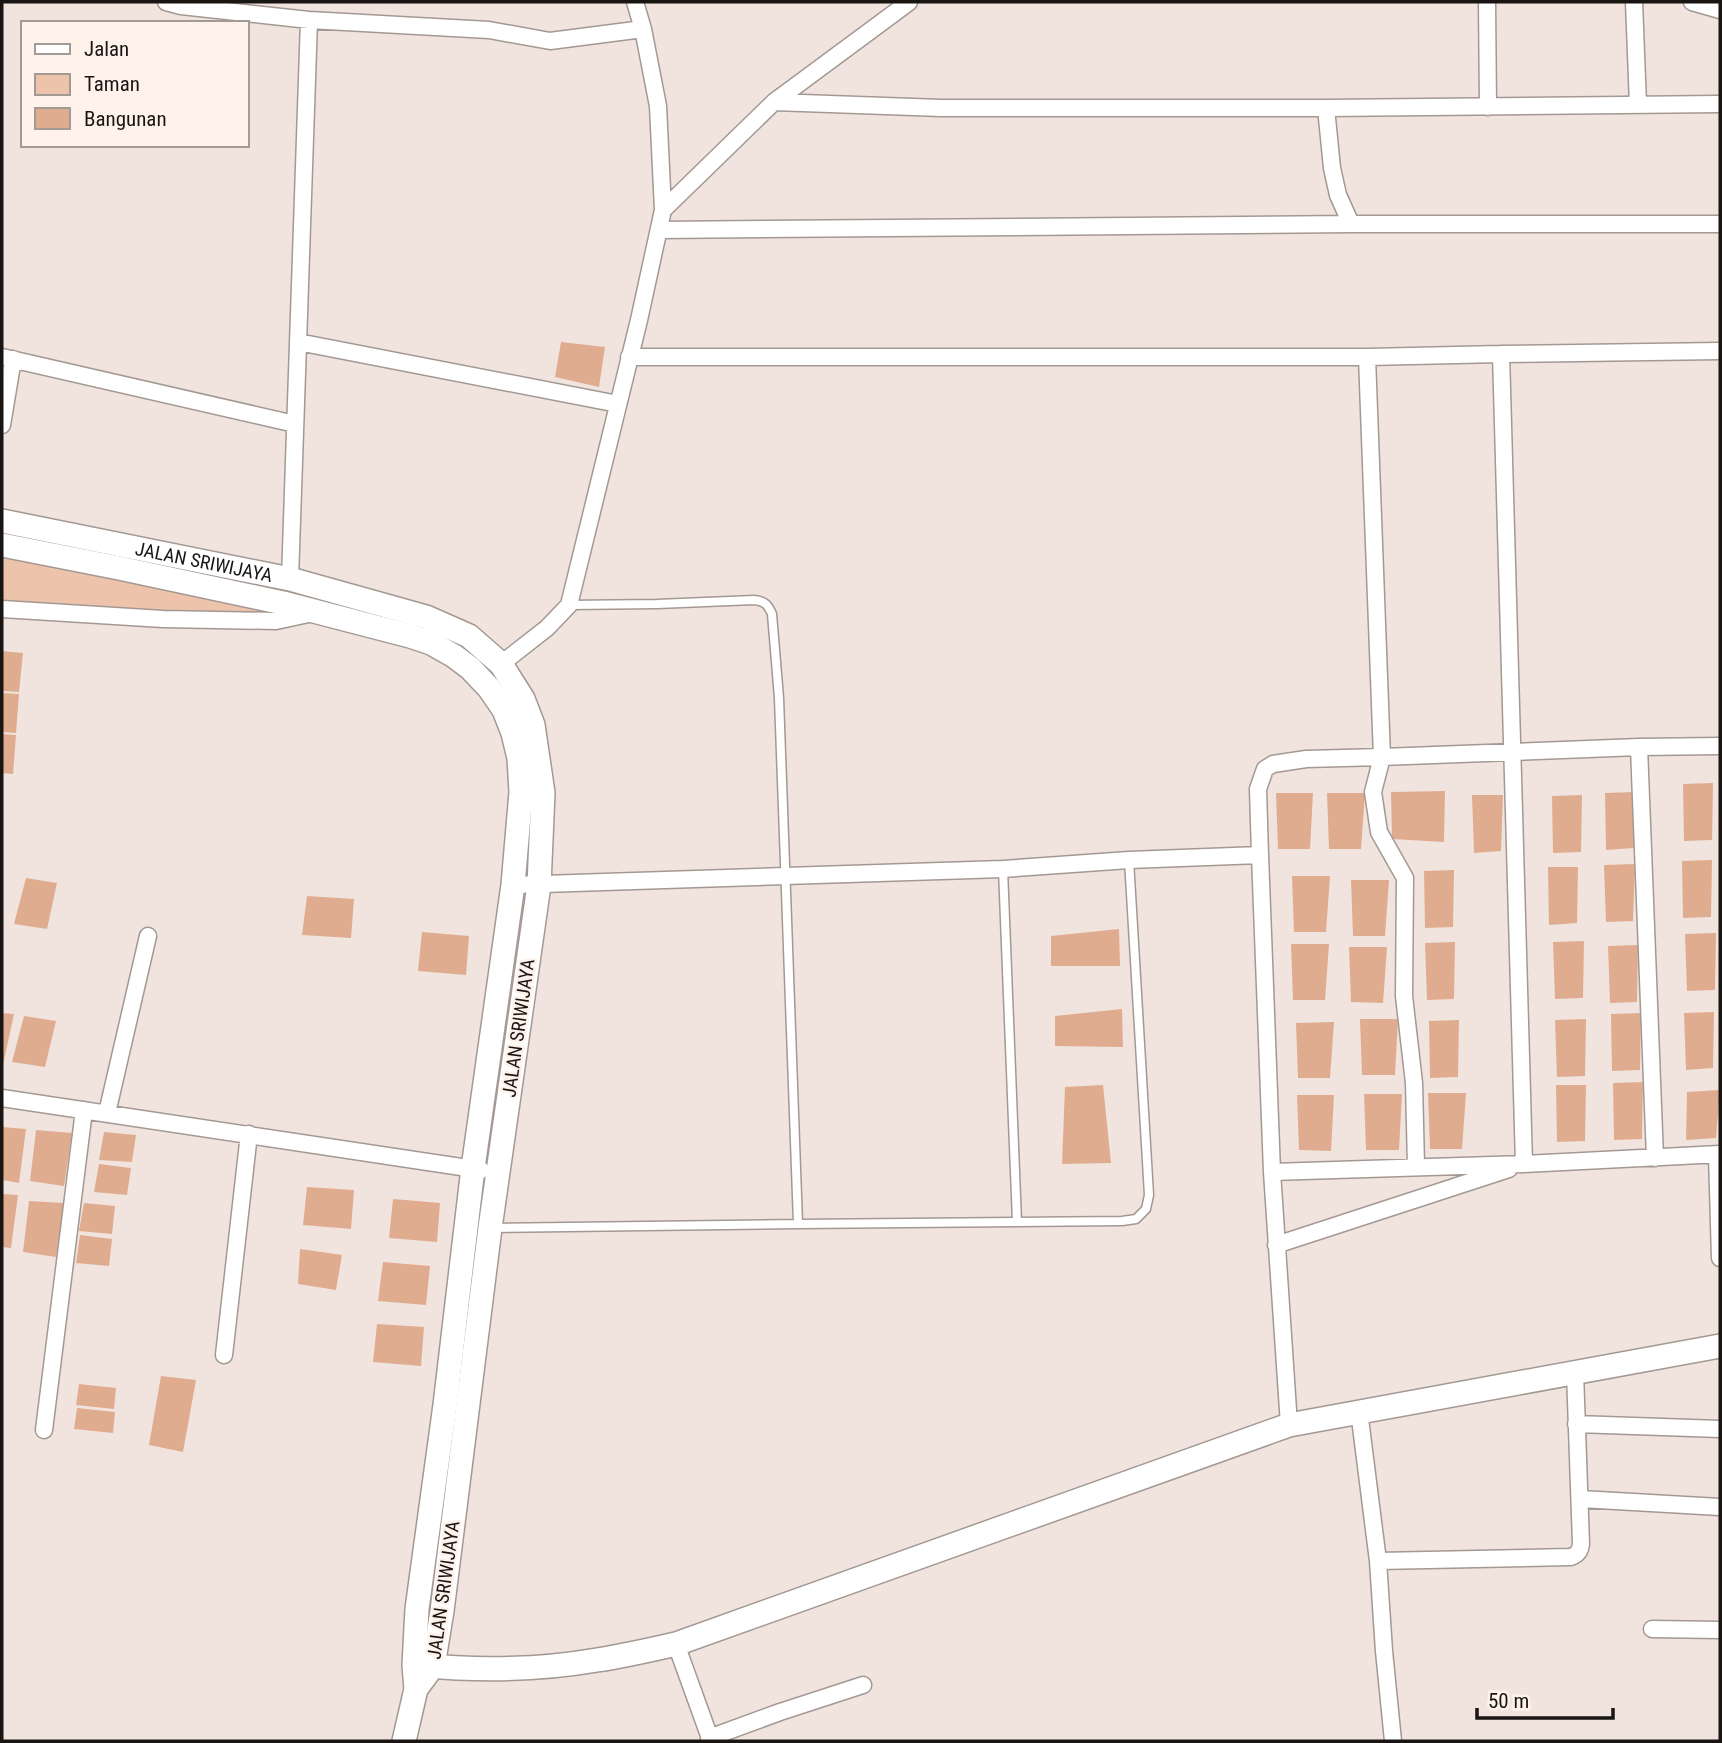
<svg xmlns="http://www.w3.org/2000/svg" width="1722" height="1743" viewBox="0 0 1722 1743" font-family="'Roboto Condensed',sans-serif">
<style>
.green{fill:#eec3ac}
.building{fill:#e0ac8f}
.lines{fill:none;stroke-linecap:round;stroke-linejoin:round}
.service-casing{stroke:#a39892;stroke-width:11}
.minor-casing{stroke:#a39892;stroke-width:19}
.secondary-casing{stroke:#a39892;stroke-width:26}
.service{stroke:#fff;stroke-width:8}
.minor{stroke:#fff;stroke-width:16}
.secondary{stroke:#fff;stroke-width:23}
.labels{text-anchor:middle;stroke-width:5;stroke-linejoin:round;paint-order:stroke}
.street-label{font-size:19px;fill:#191513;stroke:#fef2eb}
</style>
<rect width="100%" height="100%" fill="#f1e4de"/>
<path class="green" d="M2,546L283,604L275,620L2,608Z"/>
<path class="building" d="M561,342L605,347L599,387L555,377Z
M2,651L23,653L19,692L2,691Z
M2,693L19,694L16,733L2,732Z
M2,734L16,735L13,774L2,773Z
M1713,783L1712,840L1684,841L1683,784Z
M1445,791L1444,842L1392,839L1391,792Z
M1635,792L1634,848L1606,850L1605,793Z
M1276,793H1313L1310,849H1278Z
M1327,793H1365L1361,849H1329Z
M1472,795H1503L1501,851L1474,853Z
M1582,795L1581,852L1553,853L1552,796Z
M1712,860L1711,917L1683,918L1682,861Z
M1635,864L1633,921L1606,922L1604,865Z
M1548,867H1578L1577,923L1549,925Z
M1454,870L1453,927L1425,928L1424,871Z
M1292,876H1330L1326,932H1294Z
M26,878L57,883L47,929L14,924Z
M1351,880H1389L1385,936H1353Z
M307,896L354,899L351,938L302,935Z
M1119,929L1120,966H1051V936Z
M422,932L469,936L466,975L418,971Z
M1716,933L1715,990L1687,991L1685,934Z
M1584,941L1583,998L1555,999L1553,942Z
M1455,942L1454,999L1427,1000L1425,943Z
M1291,944H1329L1325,1000H1293Z
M1638,945L1637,1002L1610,1003L1608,946Z
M1349,947H1387L1383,1003L1351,1002Z
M1122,1009L1123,1047L1055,1046V1016Z
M1714,1012L1713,1068L1686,1070L1684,1013Z
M2,1013L14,1014L3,1065H2Z
M1641,1013L1640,1070L1612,1071L1611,1014Z
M24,1016L56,1021L45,1067L12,1062Z
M1360,1019H1398L1395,1075H1362Z
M1586,1019L1585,1076L1557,1077L1555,1020Z
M1459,1020L1458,1077L1430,1078L1429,1021Z
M1334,1022L1330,1078H1298L1296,1023Z
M1643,1082L1642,1139L1614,1140L1613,1083Z
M1103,1085L1111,1163L1062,1164L1065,1087Z
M1556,1085H1586L1585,1141L1557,1142Z
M1720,1090L1716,1138L1686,1140L1687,1092Z
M1428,1093H1466L1462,1149H1430Z
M1364,1094H1402L1399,1150H1366Z
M1297,1095H1334L1331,1151L1299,1150Z
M2,1127L26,1129L19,1183L2,1180Z
M36,1130L72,1133L64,1186L30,1181Z
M104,1132L136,1135L132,1162L99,1160Z
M99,1164L131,1168L127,1195L94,1192Z
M307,1187L354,1190L351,1229L303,1225Z
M2,1194L18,1195L11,1248L2,1247Z
M393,1199L440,1203L437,1242L389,1238Z
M29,1201L64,1203L56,1257L23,1252Z
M84,1203L115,1206L112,1234L79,1231Z
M80,1235L112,1239L109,1266L76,1263Z
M300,1249L342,1255L336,1290L298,1284Z
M383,1262L430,1266L426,1305L378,1301Z
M377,1324L424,1327L421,1366L373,1362Z
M161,1376L196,1380L183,1452L149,1445Z
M79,1384L116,1388L114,1409L76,1405Z
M77,1408L115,1412L113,1433L74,1429Z"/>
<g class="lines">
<defs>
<path id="service" d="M1003,869L1017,1222
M798,1224L1122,1221L1136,1219L1146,1209L1149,1195L1129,860
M492,1228L798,1224L779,698L772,614C768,605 765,601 754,600L657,604L569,605"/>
<path id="minor" d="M166,2L181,6L309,20L489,30L550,41L643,29
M1487,2L1488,107
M1634,2L1638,105
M1692,2L1720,10
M774,102L941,108H1326L1720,104
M1326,108L1332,168L1338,195L1351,224
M663,210L774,102L909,2
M659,230L1351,224H1720
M298,342L618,404
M1501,354L1524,1164
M2,357L295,424
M629,357H1367L1501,354L1720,351
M1367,357L1382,757L1373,792L1379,832L1405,878L1404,996L1414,1083L1416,1166
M2,425L13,359
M290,579L309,20
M2,609L163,619L276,621L313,613
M501,664L547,628L569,605L639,320L663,210L658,106L643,29L635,2
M1639,747L1720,746
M513,885L1003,869L1129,860L1260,855
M2,1098L481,1170
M107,1113L148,936
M1717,1155L1720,1258
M1272,1172L1524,1164L1720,1154
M1276,1245L1509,1169
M224,1355L249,1134
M1359,1411L1378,1561L1384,1651L1393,1741
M1576,1424L1720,1429
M1289,1425L1272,1172L1260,855L1258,789L1265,769L1273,764L1306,759L1382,757L1639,747L1655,1158
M44,1430L84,1110
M1581,1499L1720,1507
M1378,1561L1571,1557C1578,1554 1580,1551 1581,1544L1575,1372
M1652,1629L1720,1630
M676,1644L711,1741
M709,1738L780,1712L863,1685"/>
<g id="secondary">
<path id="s1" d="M2,521L290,579L426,617L469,636L501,664L523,699L533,725L543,793L539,885L490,1228L442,1611L433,1666L416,1689L404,1741"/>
<path d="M2,545L119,568L283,603L410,636L431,643L454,656L470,668L489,688L504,710L513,733L519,758L521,792L513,885L473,1168L445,1405L417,1609L414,1665L416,1689"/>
<path d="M420,1665C478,1671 539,1670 597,1660C623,1656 650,1650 676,1644L1289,1425L1720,1346"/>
</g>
</defs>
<use href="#service" class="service-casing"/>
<use href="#minor" class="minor-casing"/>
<use href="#secondary" class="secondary-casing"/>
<use href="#service" class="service"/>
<use href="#minor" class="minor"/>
<use href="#secondary" class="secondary"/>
</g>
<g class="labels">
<g class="street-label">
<text dy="7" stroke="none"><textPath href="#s1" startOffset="206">JALAN SRIWIJAYA</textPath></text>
<text transform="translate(518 1028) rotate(-82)" y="7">JALAN SRIWIJAYA</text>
<text transform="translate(443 1590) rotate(-82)" y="7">JALAN SRIWIJAYA</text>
</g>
</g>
<rect width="1722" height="1743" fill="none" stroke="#191513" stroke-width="7"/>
<rect x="21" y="21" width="228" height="126" fill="#fef2eb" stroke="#a29a95" stroke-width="2"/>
<rect x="35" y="44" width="35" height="10" fill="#ffffff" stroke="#a29a95" stroke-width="2"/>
<text x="84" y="56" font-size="21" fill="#191513">Jalan</text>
<rect x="35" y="74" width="35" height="21" fill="#eec3ac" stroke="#a29a95" stroke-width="2"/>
<text x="84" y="91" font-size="21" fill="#191513">Taman</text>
<rect x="35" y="108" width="35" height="21" fill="#e0ac8f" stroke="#a29a95" stroke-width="2"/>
<text x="84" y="126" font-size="21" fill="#191513">Bangunan</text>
<path d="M1477 1708v10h136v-10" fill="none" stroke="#191513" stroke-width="3.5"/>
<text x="1488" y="1708" font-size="21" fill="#191513" stroke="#fef2eb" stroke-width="5" paint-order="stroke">50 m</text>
</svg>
